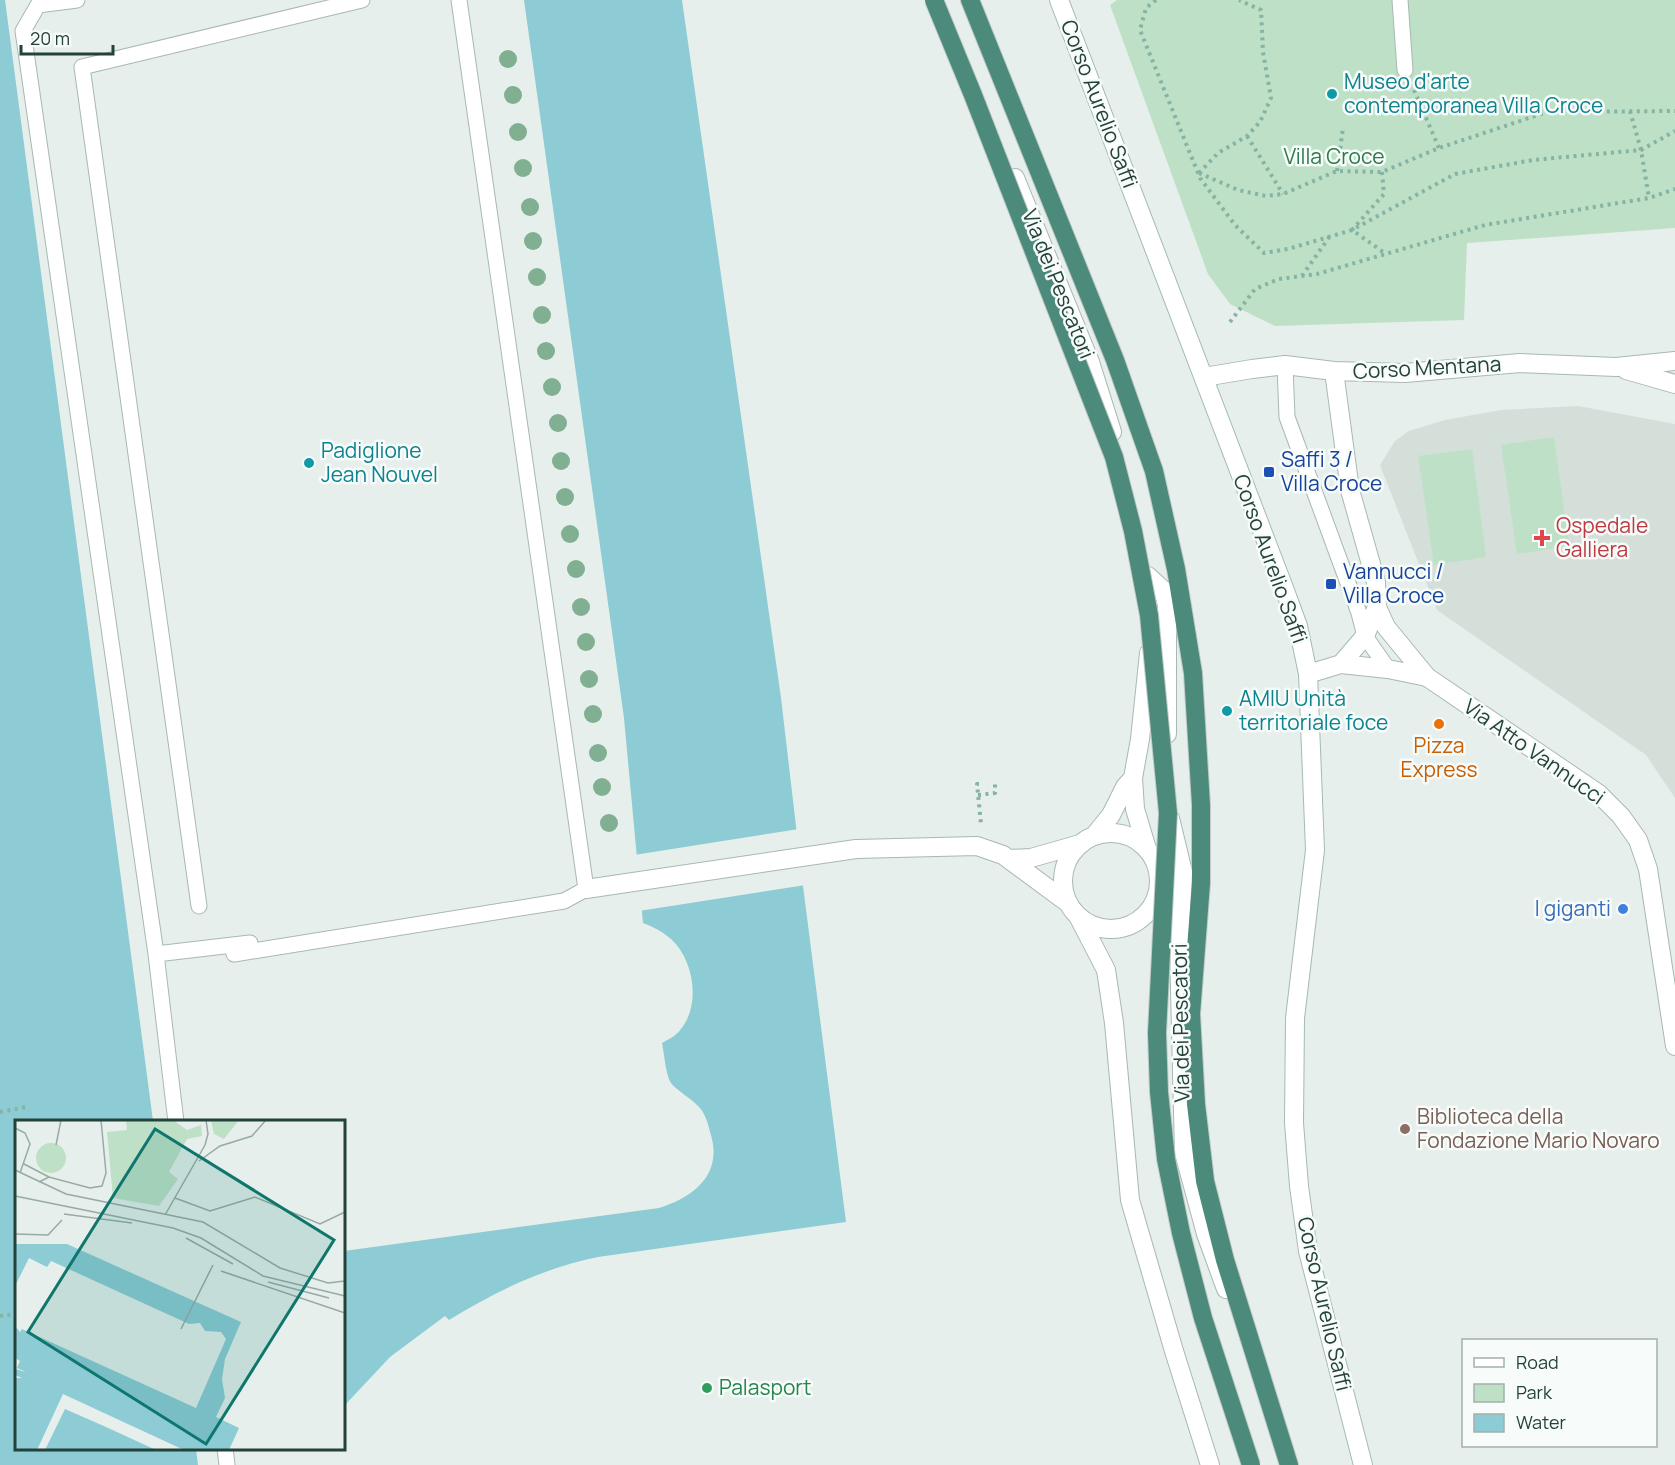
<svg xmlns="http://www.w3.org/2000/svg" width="1675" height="1465" viewBox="0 0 1675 1465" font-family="Manrope,sans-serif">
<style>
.built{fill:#d4dfd9}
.green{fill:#bee0c7}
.water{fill:#8dcbd5}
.pier{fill:#e6efeb}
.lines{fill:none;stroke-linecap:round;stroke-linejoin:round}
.service-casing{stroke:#a8b8b2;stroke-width:17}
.minor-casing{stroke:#a8b8b2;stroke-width:20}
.tertiary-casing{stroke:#a8b8b2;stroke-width:20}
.secondary-casing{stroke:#a3bbb2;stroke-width:20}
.trunk-casing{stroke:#c1cac8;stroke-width:20}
.path{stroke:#85b3a4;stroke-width:4;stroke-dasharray:3 4.5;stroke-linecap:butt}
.service{stroke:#fff;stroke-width:15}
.minor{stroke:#fff;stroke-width:18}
.tertiary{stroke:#fff;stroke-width:18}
.secondary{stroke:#fff;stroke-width:18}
.trunk{stroke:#4c8b7b;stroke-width:18}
.trunk-bridge-casing{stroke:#c1cac8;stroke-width:20;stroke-linecap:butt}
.trunk-bridge{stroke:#4c8b7b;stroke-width:18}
.tree{fill:#80af91}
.culture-dot{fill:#0f9aa8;stroke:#f7fbf9;stroke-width:2}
.transit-dot{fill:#1a4fb4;stroke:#f7fbf9;stroke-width:2}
.health-dot{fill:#e0444e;stroke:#f7fbf9;stroke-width:2}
.food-dot{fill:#e8710a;stroke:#f7fbf9;stroke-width:2}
.shop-dot{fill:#3f7fe0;stroke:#f7fbf9;stroke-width:2}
.education-dot{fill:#8d6e63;stroke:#f7fbf9;stroke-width:2}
.leisure-dot{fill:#2e9e5b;stroke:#f7fbf9;stroke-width:2}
.labels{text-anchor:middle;stroke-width:5;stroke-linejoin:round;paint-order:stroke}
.culture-label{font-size:21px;fill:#0d838f;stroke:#f7fbf9;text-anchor:start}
.street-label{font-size:21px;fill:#234239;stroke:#f7fbf9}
.park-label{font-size:21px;fill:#2c7b48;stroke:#f7fbf9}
.transit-label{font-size:21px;fill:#164399;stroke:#f7fbf9;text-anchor:start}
.health-label{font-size:21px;fill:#be3a42;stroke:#f7fbf9;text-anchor:start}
.food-label{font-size:21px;fill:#c56008;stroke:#f7fbf9}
.shop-label{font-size:21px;fill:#366cbe;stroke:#f7fbf9;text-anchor:end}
.education-label{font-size:21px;fill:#785e54;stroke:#f7fbf9;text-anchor:start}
.leisure-label{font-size:21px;fill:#27864d;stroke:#f7fbf9;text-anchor:start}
.inset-road{fill:none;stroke:#98aaa4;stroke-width:1.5}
.view{fill:#0f766e;fill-opacity:0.15;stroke:#0f766e;stroke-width:3}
.inset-edge{fill:none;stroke:#234239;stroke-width:3}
</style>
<rect width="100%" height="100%" fill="#e6efeb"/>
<path class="built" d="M1578,406L1675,424V798L1646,755L1437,610L1380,465L1395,441L1409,431L1445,420L1501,410Z"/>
<path class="green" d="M1117,0H1675V228L1467,243L1464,320L1275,326L1230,304L1208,274L1110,5Z
M1554,437L1569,546L1517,554L1501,445Z
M1472,449L1486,557L1434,565L1418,456Z"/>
<path class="water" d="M0,0H5L153,1121L16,1122V1448L196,1449L198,1465H0Z
M524,0H682L781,698L803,886L846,1222L598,1257C544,1268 496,1291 449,1320L445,1316L390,1357L344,1406V1251L659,1208C695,1197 724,1173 710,1132C708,1123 705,1113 699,1107C692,1099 676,1090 671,1083C666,1075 664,1053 662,1043C669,1039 676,1036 681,1029C701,1004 694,960 671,939C662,931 653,927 643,923L624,718Z"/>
<path class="pier" d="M799,829L806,885L639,911L634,855Z"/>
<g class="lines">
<defs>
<path id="service" d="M77,0L38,5L23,31L156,954L176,1122
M1400,0L1405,70
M1285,365L1287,417L1359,613L1365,636L1388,669
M199,906L82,67L362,0
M156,954L250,943
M234,954L564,901L586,889L459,0
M225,1448L227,1465"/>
<path id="minor" d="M1015,178L1090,362L1112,432
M1626,370L1675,384
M1334,371L1350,490L1376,582L1377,607L1386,627L1427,677
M1204,377L1252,369L1285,365L1334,371L1405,373L1520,363L1616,367L1675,361
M1148,576L1163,590L1167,605V734
M1341,664L1365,636L1377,607
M1308,674L1341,664L1388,669L1427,677
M1133,778L1135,809L1147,849
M1170,818L1183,872L1179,948L1184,1153L1206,1234L1226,1289
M1063 881a48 48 0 1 1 96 0a48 48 0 1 1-96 0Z
M1094,836L1111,815L1125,787L1133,778L1140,739L1149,653
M1009,859L1031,858L1080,844
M586,889L856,849L977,846L1003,855L1068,903
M1078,916L1106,970L1114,1023L1130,1200L1174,1351L1210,1465"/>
<path id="tertiary" d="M1427,677L1599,794L1621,816L1638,840L1648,869L1675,1046"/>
<path id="secondary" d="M1059,0L1284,588L1298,626L1308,674L1315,850L1295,1018L1294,1123L1299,1186L1308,1251L1363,1465"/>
<path id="trunk" d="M970,0L1115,360L1154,471L1176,569L1193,673L1201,805V883L1191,1014L1196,1104L1205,1181L1225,1260L1289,1465"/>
</defs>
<use href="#service" class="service-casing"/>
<use href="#minor" class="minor-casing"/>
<use href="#tertiary" class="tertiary-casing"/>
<use href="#secondary" class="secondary-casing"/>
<use href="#trunk" class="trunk-casing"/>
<path class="path" d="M1156,0L1146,8L1140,30L1200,178L1235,225L1264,253L1288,249L1352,230L1455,174L1533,160L1641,150L1675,131
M1414,90L1439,148
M1630,111L1641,150L1649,198
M1247,136L1283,194
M1337,171L1343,128
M1382,172L1384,194L1352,230L1386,254
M1199,173L1238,190L1266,196L1283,194L1337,171L1382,172L1439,148L1547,112L1675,111
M1199,173L1218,153L1247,136L1260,122L1271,98L1263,52L1261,10L1239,0
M1302,276L1330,236
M1230,322L1255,289L1279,279L1317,274L1485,225L1649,198L1675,189
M979,784H977L981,824
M978,795L995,793V784
M0,1112L26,1107
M0,1316L16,1314"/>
<use href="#service" class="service"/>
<use href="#minor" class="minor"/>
<use href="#tertiary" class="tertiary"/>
<use href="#secondary" class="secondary"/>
<use href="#trunk" class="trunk"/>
<defs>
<path id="trunk-bridge" d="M934,0L973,95L1114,457L1133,531L1149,615L1168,813L1157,1033L1159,1092L1166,1159L1181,1233L1203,1318L1251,1465"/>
</defs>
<use href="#trunk-bridge" class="trunk-bridge-casing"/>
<use href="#trunk-bridge" class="trunk-bridge"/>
</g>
<g class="tree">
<circle cx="508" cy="59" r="9"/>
<circle cx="513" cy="95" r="9"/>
<circle cx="518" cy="132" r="9"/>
<circle cx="523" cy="168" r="9"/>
<circle cx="530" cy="207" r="9"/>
<circle cx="533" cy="241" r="9"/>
<circle cx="537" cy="277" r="9"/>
<circle cx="542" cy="315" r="9"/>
<circle cx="546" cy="351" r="9"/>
<circle cx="552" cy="387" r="9"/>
<circle cx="558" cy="423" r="9"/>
<circle cx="561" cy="461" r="9"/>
<circle cx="565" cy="497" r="9"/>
<circle cx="570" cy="534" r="9"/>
<circle cx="576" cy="569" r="9"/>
<circle cx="581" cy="607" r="9"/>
<circle cx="586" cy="642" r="9"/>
<circle cx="589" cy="679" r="9"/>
<circle cx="593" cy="714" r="9"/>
<circle cx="598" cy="753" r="9"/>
<circle cx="602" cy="787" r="9"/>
<circle cx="609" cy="823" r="9"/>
</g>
<g class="culture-dot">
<circle cx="1332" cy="94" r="6"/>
<circle cx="309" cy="463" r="6"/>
<circle cx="1227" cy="711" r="6"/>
</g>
<g class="transit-dot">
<rect x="1263" y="466" width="12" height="12" rx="3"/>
<rect x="1325" y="578" width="12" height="12" rx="3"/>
</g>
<path class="health-dot" d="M1539 529h6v6h6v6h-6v6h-6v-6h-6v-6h6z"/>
<circle class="food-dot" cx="1439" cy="724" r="6"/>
<circle class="shop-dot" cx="1623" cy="909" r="6"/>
<circle class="education-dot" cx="1405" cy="1129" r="6"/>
<circle class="leisure-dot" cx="707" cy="1388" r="6"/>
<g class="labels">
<g class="culture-label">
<text x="1344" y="89">Museo d'arte<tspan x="1344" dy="24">contemporanea Villa Croce</tspan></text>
<text x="321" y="458">Padiglione<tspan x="321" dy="24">Jean Nouvel</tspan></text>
<text x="1239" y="706">AMIU Unità<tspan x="1239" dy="24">territoriale foce</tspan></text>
</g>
<g class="street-label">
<text transform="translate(1099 104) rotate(69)" y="7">Corso Aurelio Saffi</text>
<text transform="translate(1058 284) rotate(68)" y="7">Via dei Pescatori</text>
<text transform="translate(1427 368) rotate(-3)" y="7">Corso Mentana</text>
<text transform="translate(1270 559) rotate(70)" y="7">Corso Aurelio Saffi</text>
<text transform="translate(1534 752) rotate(35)" y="7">Via Atto Vannucci</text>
<text transform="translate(1181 1023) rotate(-91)" y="7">Via dei Pescatori</text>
<text transform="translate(1324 1304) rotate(77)" y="7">Corso Aurelio Saffi</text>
</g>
<g class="park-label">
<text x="1334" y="164">Villa Croce</text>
</g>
<g class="transit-label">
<text x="1281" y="467">Saffi 3 /<tspan x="1281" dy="24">Villa Croce</tspan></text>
<text x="1343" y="579">Vannucci /<tspan x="1343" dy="24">Villa Croce</tspan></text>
</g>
<g class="health-label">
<text x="1556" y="533">Ospedale<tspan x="1556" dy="24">Galliera</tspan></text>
</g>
<g class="food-label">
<text x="1439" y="753">Pizza<tspan x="1439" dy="24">Express</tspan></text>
</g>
<g class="shop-label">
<text x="1611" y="916">I giganti</text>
</g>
<g class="education-label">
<text x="1417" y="1124">Biblioteca della<tspan x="1417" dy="24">Fondazione Mario Novaro</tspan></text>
</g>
<g class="leisure-label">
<text x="719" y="1395">Palasport</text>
</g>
</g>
<g transform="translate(15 1120)">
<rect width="330" height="330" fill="#e6efeb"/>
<path d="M111,0H158L172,10L186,5L187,16L172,19L154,52L163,59L144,86L98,78L92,12L112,10ZM196,0H224L209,19L199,14ZM21 38a15 15 0 1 1 30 0a15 15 0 1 1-30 0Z" fill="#bee0c7"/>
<path d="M0,124H52L226,202L210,239L207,259L210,278L201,297L224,308L214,330H169L48,274L22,330H0V258H7L0,255V249L11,252L2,248L5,241L0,238V206L5,212L7,209L181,288L211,219L206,212L190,211L185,203L174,204L36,141L32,147L14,138L0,166ZM50,289L91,307L141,330H30Z" fill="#8dcbd5"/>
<path class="inset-road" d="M0,8L10,13L15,24L5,53M41,25L46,0M184,41L205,26L237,16L251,0M9,44L34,57M0,50L51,74L188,102L265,148L313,163L330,161M24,62L34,57L75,68L87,66L91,53L86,0M0,76L158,108L186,118L248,156L330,176M160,78L195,91L240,77L305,104L330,92M49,94L117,103M150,95L190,25L193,14L191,0M0,114L33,115L47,100M171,118L218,144M206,151L330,193M253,162L314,178M166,209L198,145"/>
<path class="view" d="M140,9L319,120L191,324L13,212Z"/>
<rect width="330" height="330" class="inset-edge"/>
</g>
<rect x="1462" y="1339" width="195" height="108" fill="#f7fbf9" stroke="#a2b1ac" stroke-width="1.5"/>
<rect x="1474" y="1358" width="30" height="9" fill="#ffffff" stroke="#a2b1ac" stroke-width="1.5"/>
<text x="1516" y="1369" font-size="18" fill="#234239">Road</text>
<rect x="1474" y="1384" width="30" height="18" fill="#bee0c7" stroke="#a2b1ac" stroke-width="1.5"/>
<text x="1516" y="1399" font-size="18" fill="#234239">Park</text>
<rect x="1474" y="1414" width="30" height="18" fill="#8dcbd5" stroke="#a2b1ac" stroke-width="1.5"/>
<text x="1516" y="1429" font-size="18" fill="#234239">Water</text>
<path d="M21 45v9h92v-9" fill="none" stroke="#234239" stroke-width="3"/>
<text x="30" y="45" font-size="18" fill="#234239" stroke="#f7fbf9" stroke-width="4.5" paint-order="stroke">20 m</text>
</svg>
